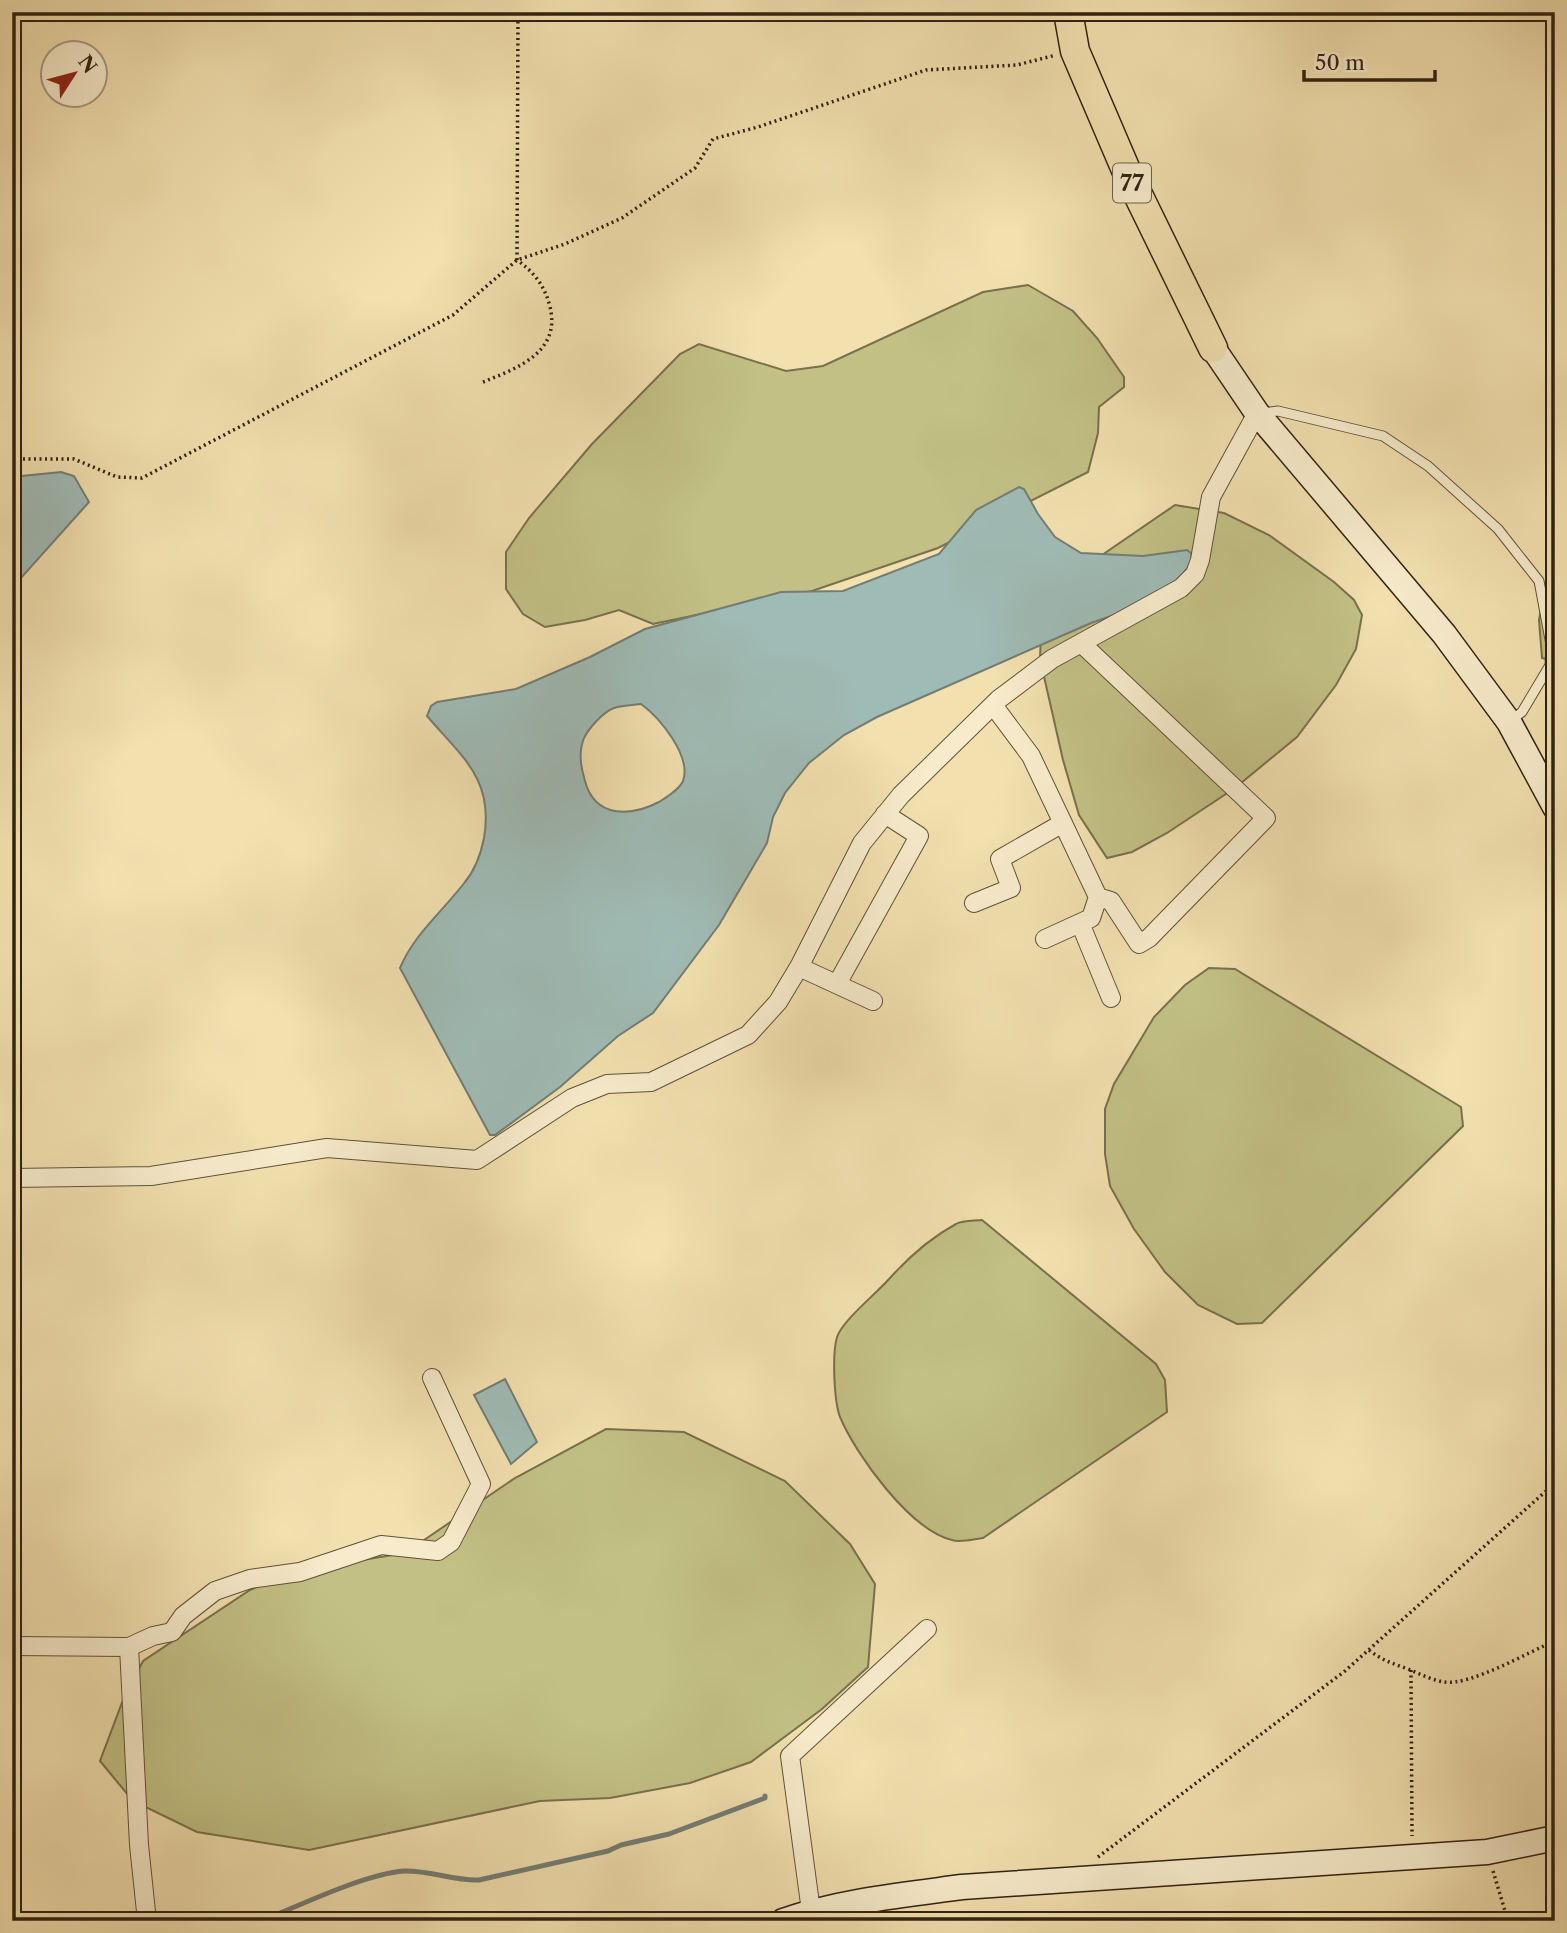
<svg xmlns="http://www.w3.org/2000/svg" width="1567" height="1933" viewBox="0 0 1567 1933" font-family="'Libre Caslon Text',serif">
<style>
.green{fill:#c2c085;stroke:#79704c;stroke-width:2}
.water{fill:#9fbbb5;stroke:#737d74;stroke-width:2;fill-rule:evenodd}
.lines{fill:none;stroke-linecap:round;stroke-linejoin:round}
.stream{stroke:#737d74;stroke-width:5}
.lane-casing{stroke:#605139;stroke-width:11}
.street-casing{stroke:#605139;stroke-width:20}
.secondary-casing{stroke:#302112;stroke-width:27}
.primary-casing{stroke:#302112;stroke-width:31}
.path{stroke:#302112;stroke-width:3.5;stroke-dasharray:2 3.5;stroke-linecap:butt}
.lane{stroke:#f7ebcb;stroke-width:9}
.street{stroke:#f7ebcb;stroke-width:18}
.secondary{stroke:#f7ebcb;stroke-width:24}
.primary{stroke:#f2e0af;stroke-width:28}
.labels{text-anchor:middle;stroke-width:5;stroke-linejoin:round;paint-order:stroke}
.shield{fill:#f7ebcb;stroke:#6c5e4a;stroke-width:2}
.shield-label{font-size:23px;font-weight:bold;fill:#302112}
</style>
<rect width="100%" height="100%" fill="#f2e0af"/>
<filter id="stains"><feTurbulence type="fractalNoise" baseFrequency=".00286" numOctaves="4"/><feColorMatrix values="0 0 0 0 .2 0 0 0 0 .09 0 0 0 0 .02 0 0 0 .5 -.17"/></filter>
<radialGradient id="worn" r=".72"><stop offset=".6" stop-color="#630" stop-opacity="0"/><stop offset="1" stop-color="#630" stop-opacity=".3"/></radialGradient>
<path class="green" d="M1028,285L1073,311L1097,338L1124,377V387L1099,407L1098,433L1088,472L938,548L812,591L653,624L619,610L585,620L545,627L523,614L506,589V552L529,518L592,444L680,354L699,344L786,371L823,366L983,292Z
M1175,505L1224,513L1269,535L1334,582L1354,600L1362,615L1356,649L1336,685L1297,737L1235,788L1167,833L1132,852L1107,858L1079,815L1063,760L1040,659L1042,607L1086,566Z
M1555,533V662L1542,658L1539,620Z
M1209,968L1235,969L1461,1107L1463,1126L1262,1323L1237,1324L1198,1305L1165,1272L1134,1229L1110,1186L1105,1154V1109L1114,1084L1154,1017L1185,985Z
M982,1220L1156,1364L1165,1380L1167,1412L983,1538C974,1539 960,1543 952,1540C910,1530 856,1455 840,1417C834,1401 832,1354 837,1337C843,1320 877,1293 890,1278C908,1258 932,1237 956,1224C963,1220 973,1221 982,1220Z
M606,1429L684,1432L785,1481L850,1544L875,1584L868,1667L822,1709L751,1762L690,1783L610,1798L540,1801L309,1850L197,1832L133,1801L100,1761L123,1700L143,1661L250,1590L294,1571L405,1553L515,1478Z"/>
<path class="water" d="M61,472L74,476L89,502L12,588V477Z
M1019,487L1024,489L1038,514L1055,537L1081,553L1143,556L1187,550L1191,553L1192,560C1177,594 1124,612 1091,623L877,717L844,735L809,763L785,793L773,817L767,843L719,925L653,1013L618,1036L560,1087L495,1135H490L400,968C414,934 443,911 465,882C475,870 481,853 484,838C494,779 462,757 427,716L431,706L437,702L516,689L590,657L645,629L781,592L843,591L939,554L976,510ZM641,704C659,717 692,756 683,781C679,790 667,797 659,802C630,817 595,818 585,781C581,767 578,753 584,738C589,728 603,712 614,708C622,705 632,705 641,704Z
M505,1379L537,1442L511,1464L474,1395Z"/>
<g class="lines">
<path class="stream" d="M261,1921C299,1906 364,1874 404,1871C429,1870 454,1881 479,1880L608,1851L621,1845L669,1834L765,1798V1796"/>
<defs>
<path id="lane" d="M1261,413L1278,411L1383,436L1428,466L1498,529L1539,581L1551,645L1550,665L1522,712L1510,721"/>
<path id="street" d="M1081,643L1266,818L1149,938L1139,944L1111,901L1098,897
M993,705L1031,756L1098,897L1091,918L1045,939
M974,903L1011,888L1000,859L1063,823
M1080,923L1111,998
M799,967L873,1001
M837,984L919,836L885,814
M12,1178L151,1176L327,1148L477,1160L572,1098L607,1084L651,1082L748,1035L778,1002L799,967L862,843L901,795L999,699L1052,659L1181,588L1195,574L1200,560L1211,497L1257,413
M12,1646L129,1647L153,1636L172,1632L183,1616L215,1591L250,1579L300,1572L381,1545L438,1551L451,1542L481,1484L432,1378
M129,1647L139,1845L147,1921
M811,1911L790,1756L927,1629"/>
<path id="secondary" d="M1213,348L1257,413L1444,634L1509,722L1555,807
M783,1921C841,1901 902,1895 962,1887L1487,1852L1555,1838"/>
<path id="primary" d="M1068,12L1075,51L1126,170L1213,348"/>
</defs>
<use href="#lane" class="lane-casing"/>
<use href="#street" class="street-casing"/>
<use href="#secondary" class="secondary-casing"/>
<use href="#primary" class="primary-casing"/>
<path class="path" d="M517,260L518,12
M483,382C518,368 561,352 550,307C545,286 534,272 517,260
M12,459H74L117,477L142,478L453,315L517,260L565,244L622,218L695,168L713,139L758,127L926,70L1017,65L1056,55
M1369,1650C1381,1660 1394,1664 1408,1669C1420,1674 1432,1680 1444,1682C1471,1686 1528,1652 1555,1641
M1411,1670L1412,1836
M1098,1857L1345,1671L1555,1483
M1493,1871L1508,1921"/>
<use href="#lane" class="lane"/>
<use href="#street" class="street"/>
<use href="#secondary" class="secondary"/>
<use href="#primary" class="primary"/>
</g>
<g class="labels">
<rect class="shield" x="1113" y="163.5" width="38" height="39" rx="5"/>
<g class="shield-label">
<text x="1132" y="191">77</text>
</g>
</g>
<rect width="1567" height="1933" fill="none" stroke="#f2e0af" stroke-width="42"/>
<rect x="14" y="14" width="1539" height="1905" fill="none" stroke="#302112" stroke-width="3.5"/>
<rect x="21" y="21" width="1525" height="1891" fill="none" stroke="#302112" stroke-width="2"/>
<g transform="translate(74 74) rotate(54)"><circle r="33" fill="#f7ebcb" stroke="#a79a81" stroke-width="2"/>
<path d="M0-5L12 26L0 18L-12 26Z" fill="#8f2418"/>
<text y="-10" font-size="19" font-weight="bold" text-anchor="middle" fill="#302112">N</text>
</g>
<path d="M1304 70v10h131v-10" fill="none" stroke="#302112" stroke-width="3.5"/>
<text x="1315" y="70" font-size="21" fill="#302112" stroke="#f7ebcb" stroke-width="5" paint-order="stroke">50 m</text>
<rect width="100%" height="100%" filter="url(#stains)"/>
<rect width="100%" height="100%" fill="url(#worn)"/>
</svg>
